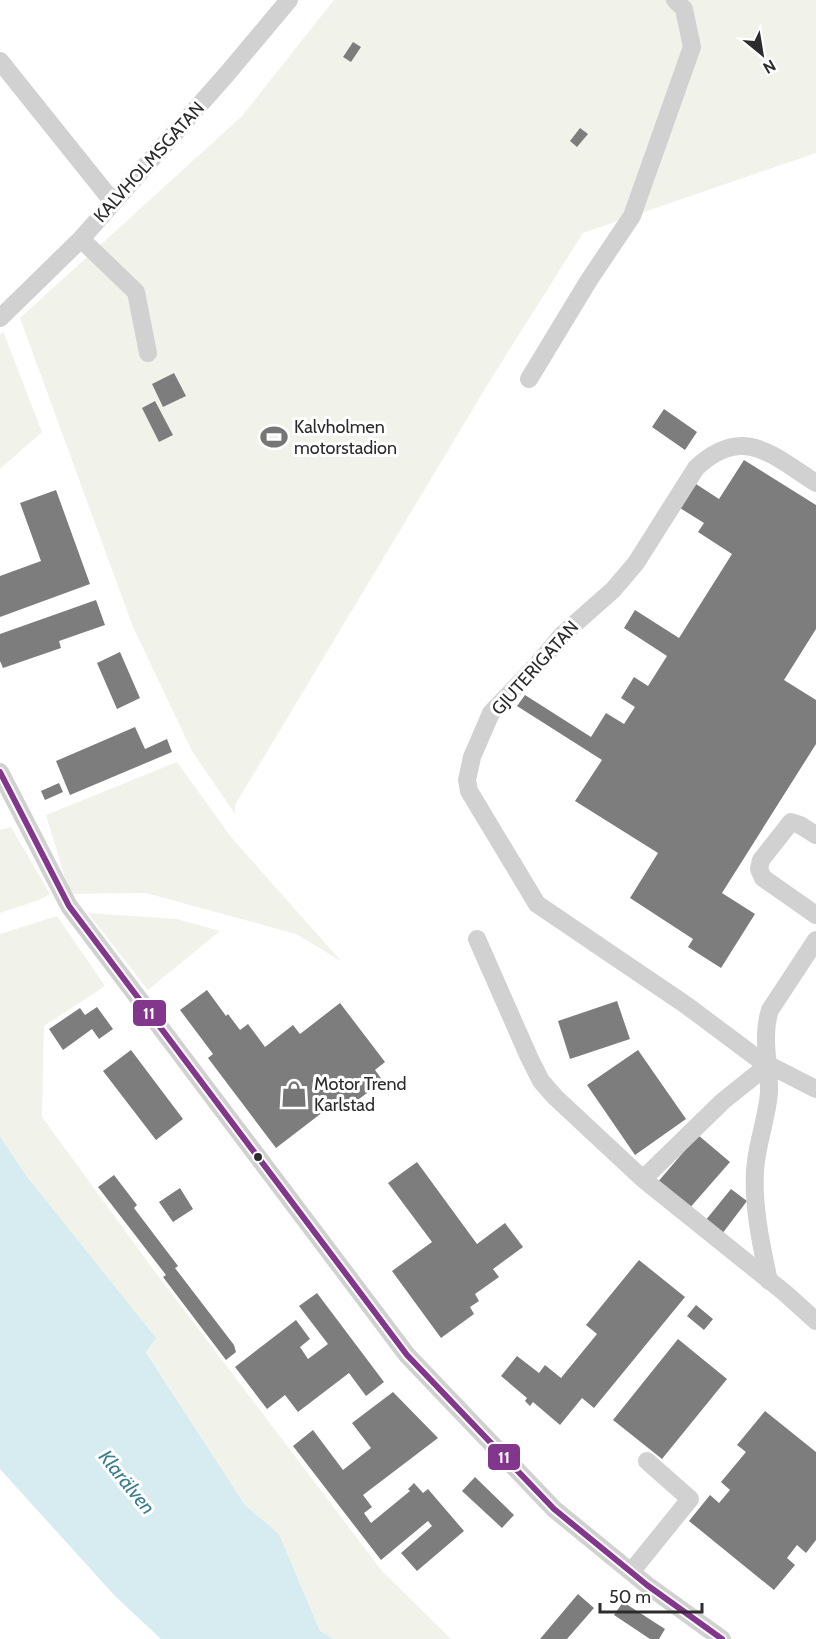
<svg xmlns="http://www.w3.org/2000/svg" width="816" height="1639" viewBox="0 0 816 1639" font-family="Cabin,sans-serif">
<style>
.green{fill:#f1f3ea}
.water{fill:#d6ecf1}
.building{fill:#7d7d7d}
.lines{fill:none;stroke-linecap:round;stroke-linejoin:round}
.minor{stroke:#d1d1d1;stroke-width:18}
.bus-1-casing{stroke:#fff;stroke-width:10}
.bus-1{stroke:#82378c;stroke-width:6}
.bus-dot{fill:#2c2c2c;stroke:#fff;stroke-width:2}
.labels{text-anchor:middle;stroke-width:6;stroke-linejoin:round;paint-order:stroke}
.street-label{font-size:18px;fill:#2c2c2c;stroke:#fff}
.poi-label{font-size:18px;fill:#2c2c2c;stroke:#fff;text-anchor:start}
.water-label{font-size:20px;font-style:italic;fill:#397e8e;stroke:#fff}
.line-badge{stroke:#fff;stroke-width:2}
.badge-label{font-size:16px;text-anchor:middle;font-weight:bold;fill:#fff}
</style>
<rect width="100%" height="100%" fill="#fff"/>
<path class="green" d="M334,0H816V153L583,233L491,379L235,805V814L192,751L133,627L20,318L242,116Z
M3,331L42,432L0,469V335Z
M177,762L231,837L341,961L296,934L146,893L70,894L46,815Z
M11,827L50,894L39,900L0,913V830Z
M88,913L177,919L220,931L148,990Z
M57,916L105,986L44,1026L42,1117L153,1269L382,1571L451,1639H334L320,1631L279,1534L245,1505L146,1351L0,1136V934Z"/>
<path class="water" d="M0,1136L28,1178L156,1338L146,1352L245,1505L279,1534L320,1631L334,1639H161L115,1596L0,1469Z"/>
<path class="building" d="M353,42L361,47L351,62L343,57Z
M580,128L588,134L577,147L570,141Z
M174,373L186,396L163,407L152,384Z
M155,401L173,435L159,442L142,408Z
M664,409L697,432L685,450L652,427Z
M744,460L816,505V629L784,680L816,700V744L722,893L755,914L721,968L688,947L693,939L630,898L658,853L575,801L602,760L517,706L525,695L591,737L606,713L624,724L635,707L621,698L634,677L648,686L667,656L624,628L635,610L679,638L732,554L698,532L704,523L680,508L696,484L719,499Z
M56,490L90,584L0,617V576L41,561L20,503Z
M96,600L105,625L59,641L61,648L3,668L0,661V634Z
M120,652L140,698L117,709L97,663Z
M135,727L145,749L167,739L172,752L70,795L56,761Z
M59,783L63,792L45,800L41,791Z
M207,990L226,1016L228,1014L240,1030L248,1024L265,1047L293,1025L300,1034L340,1003L385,1062L375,1070L383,1081L343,1111L336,1102L276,1148L208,1058L213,1054L180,1010Z
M617,1001L630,1039L570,1059L558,1021Z
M97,1007L113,1029L99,1039L92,1029L63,1050L49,1029L80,1008L85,1015Z
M131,1050L183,1119L156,1140L103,1071Z
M638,1050L686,1119L635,1155L587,1085Z
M698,1135L730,1162L688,1210L657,1183Z
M417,1162L477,1244L505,1223L523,1247L493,1269L499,1277L475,1294L479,1301L470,1307L474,1314L441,1338L392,1271L432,1242L388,1183Z
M114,1175L137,1205L134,1208L178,1266L175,1268L234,1345L236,1352L226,1360L163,1277L166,1275L98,1187Z
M180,1188L193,1209L173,1222L159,1202Z
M731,1189L747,1201L722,1234L705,1221Z
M639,1260L685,1297L594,1408L582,1398L560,1425L533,1402L530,1406L525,1401L527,1398L501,1376L517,1356L539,1373L545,1365L561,1378L597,1334L586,1325Z
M317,1293L384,1382L366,1396L349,1373L298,1412L285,1395L267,1409L235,1367L296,1320L310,1339L300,1347L308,1359L328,1344L299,1306Z
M696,1305L713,1319L704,1330L687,1316Z
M678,1339L727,1379L662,1459L613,1420Z
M393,1392L438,1438L363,1495L372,1507L364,1513L371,1523L410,1491L408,1489L414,1483L423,1493L428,1489L464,1531L417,1571L401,1553L432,1526L428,1521L381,1560L293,1446L313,1430L343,1470L371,1448L352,1423Z
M765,1411L816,1452V1540L806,1553L797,1545L787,1558L795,1565L774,1590L689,1521L710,1495L719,1503L730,1490L721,1482L746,1452L737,1445Z
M475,1477L514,1515L502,1528L462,1491Z
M578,1594L594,1608L567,1639H540Z
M623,1602L665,1629L659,1639H650L614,1615Z"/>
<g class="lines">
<path class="minor" d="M0,61L113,202
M81,239L136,292L148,353
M0,318L81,239L226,75L289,0
M529,379L589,280L632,216L692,47L684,9L675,0
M816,483C772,455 743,424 696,468L636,563L613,590L562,635L537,665L491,713L472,757L467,780L469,791L537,904L686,1005L761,1061L816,1089
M0,772L69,906L407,1355L554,1509L647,1585L722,1639
M816,835L800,825L791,822L761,860L759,869L763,878L816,915
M477,939L529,1057L541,1081L555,1097L643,1179L785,1293L816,1321
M643,1179L723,1101L768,1065
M769,1281C761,1245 751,1198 756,1161C759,1138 767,1116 769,1093C770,1065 761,1037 770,1010L816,940
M631,1572L690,1499L647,1461"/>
<defs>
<path id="bus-1" d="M0,772L69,906L407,1355L554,1509L647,1585L722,1639"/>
</defs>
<use href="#bus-1" class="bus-1-casing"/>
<use href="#bus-1" class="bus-1"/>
</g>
<defs>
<symbol id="stadium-bare" viewBox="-9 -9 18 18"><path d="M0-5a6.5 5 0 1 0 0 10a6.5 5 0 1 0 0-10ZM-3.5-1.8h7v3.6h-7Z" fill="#767676" stroke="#fff" stroke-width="2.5" paint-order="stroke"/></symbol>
<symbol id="shop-bare" viewBox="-9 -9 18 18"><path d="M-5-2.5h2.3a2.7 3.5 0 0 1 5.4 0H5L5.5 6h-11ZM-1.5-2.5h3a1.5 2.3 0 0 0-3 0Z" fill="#767676" stroke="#fff" stroke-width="2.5" paint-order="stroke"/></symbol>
</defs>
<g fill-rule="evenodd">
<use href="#stadium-bare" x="255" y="418" width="38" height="38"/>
<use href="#shop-bare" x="275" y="1075" width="38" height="38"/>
</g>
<circle class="bus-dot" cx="258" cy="1157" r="5"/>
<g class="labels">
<g class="street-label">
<text transform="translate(149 162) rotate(-48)" y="6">KALVHOLMSGATAN</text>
<text transform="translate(535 668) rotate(-48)" y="6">GJUTERIGATAN</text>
</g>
<g class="poi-label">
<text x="294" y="433">Kalvholmen<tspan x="294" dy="21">motorstadion</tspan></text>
<text x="314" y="1090">Motor Trend<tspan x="314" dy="21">Karlstad</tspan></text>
</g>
<g class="water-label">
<text transform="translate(127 1482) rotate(51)" y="7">Klarälven</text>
</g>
</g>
<g class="line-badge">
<rect x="132" y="999" width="35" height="28" rx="6" fill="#82378c"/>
<rect x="487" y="1443" width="34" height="28" rx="6" fill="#82378c"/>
</g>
<g class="badge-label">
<text x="149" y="1019">11</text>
<text x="504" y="1463">11</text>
</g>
<g transform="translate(762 54) rotate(150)" stroke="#ffffff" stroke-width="4.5" paint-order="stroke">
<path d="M0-4.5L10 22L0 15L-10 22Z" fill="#2c2c2c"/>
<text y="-9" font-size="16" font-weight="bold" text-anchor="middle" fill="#2c2c2c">N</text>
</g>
<path d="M600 1603v9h102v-9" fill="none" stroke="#2c2c2c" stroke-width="3"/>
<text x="609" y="1603" font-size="18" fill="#2c2c2c" stroke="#ffffff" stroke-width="4.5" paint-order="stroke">50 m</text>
</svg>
